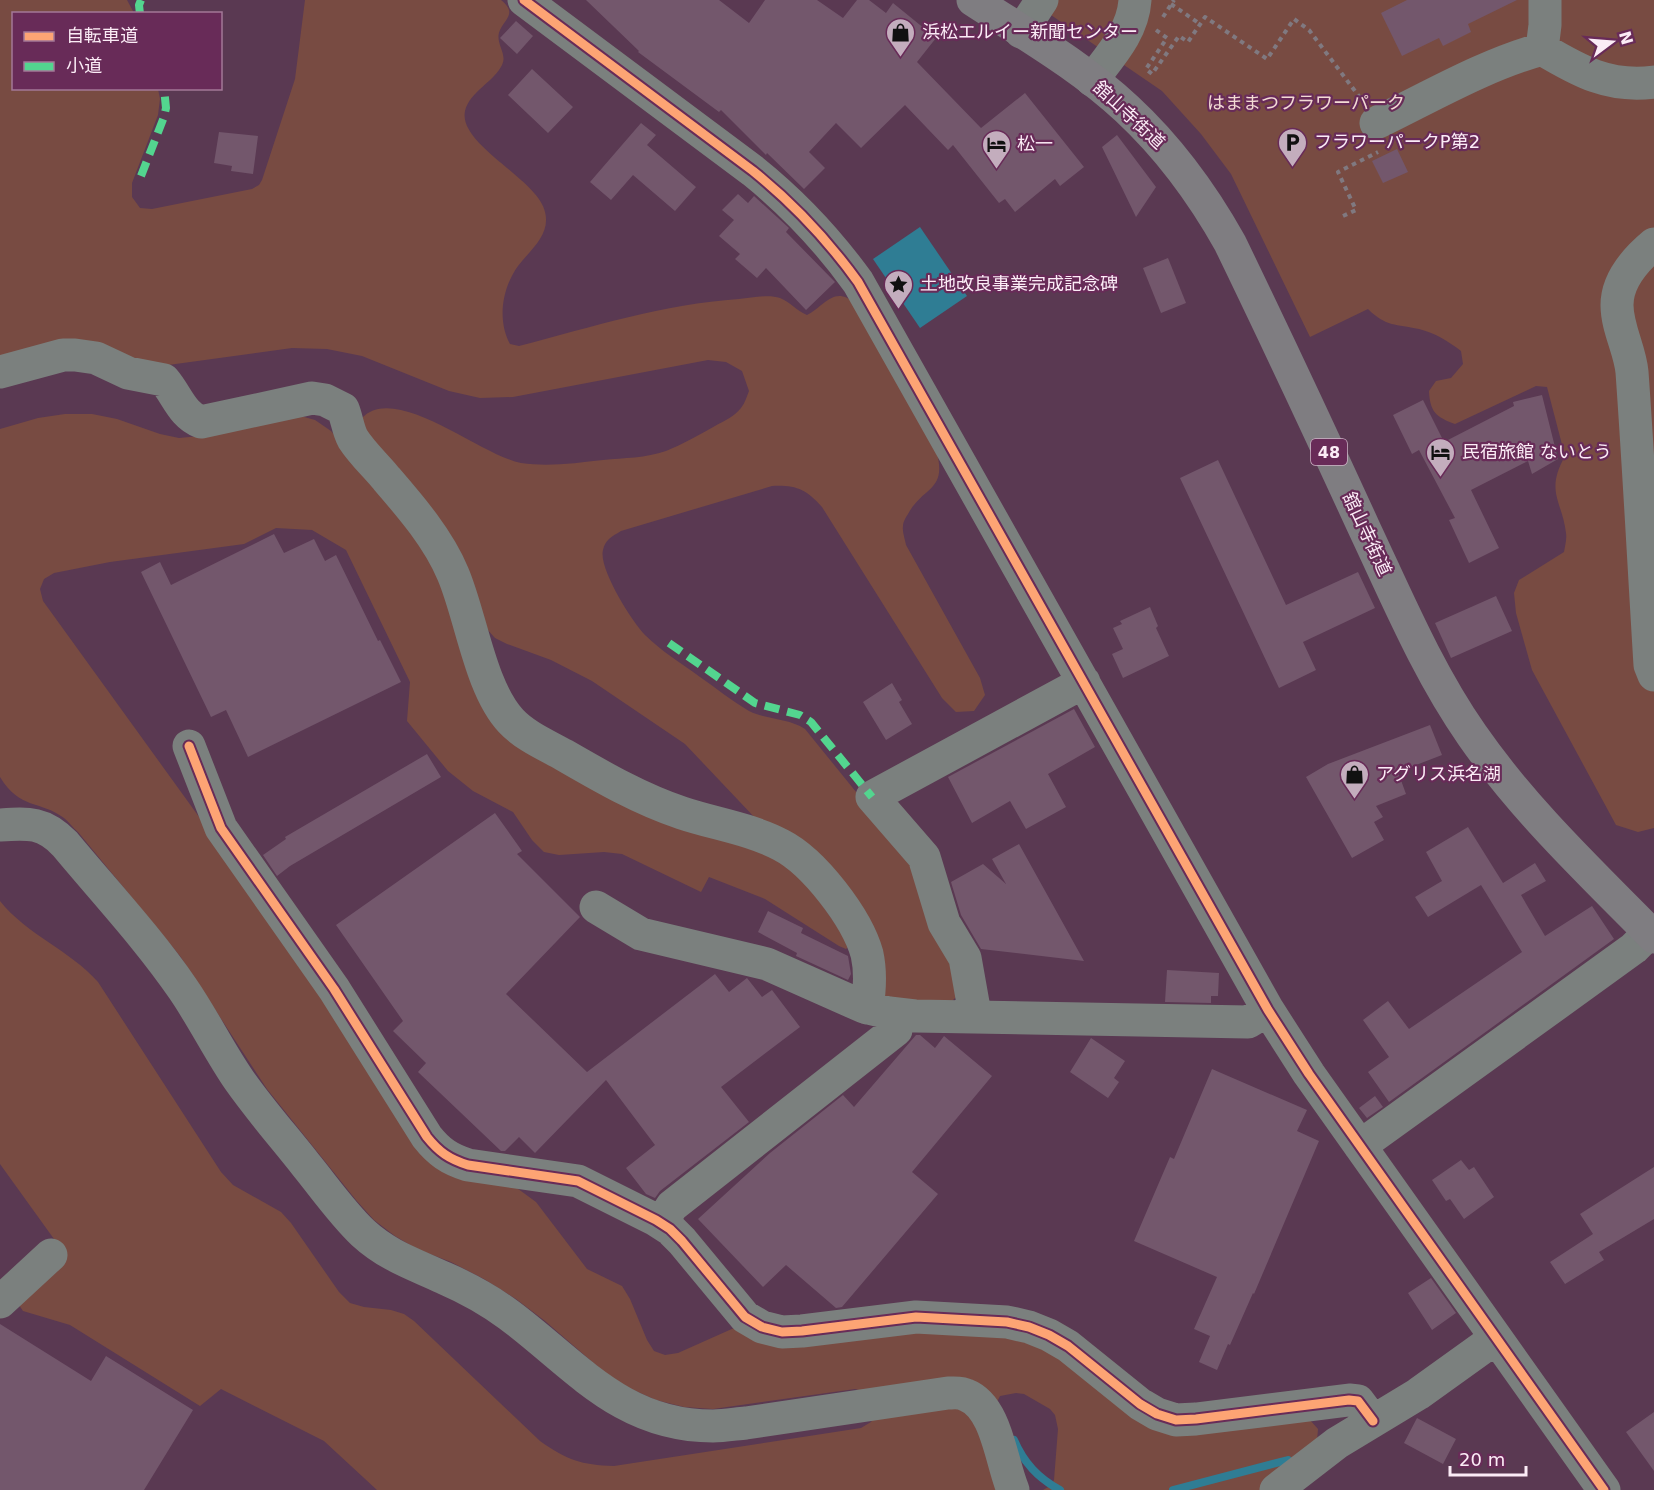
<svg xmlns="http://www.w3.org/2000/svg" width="1654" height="1490" viewBox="0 0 1654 1490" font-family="'DejaVu Sans','Noto Sans JP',sans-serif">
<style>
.green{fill:#784b42}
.water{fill:#2f7d94}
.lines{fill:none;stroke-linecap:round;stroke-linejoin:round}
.stream{stroke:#2f7d94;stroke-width:8}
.building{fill:#73576c}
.path{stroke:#807980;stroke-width:4;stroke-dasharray:4.5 4.5;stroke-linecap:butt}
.minor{stroke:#7b807e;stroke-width:33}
.major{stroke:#7f7d81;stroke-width:33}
.quiet{stroke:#53d58f;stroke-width:8;stroke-dasharray:15 8;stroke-linecap:butt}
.cycleway-casing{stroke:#682b58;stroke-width:13}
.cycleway{stroke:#fda474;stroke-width:9}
.labels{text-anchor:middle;stroke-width:4.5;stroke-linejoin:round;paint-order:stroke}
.shield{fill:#682b58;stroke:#cfb2c7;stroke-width:1.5}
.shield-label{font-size:16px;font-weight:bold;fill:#fbecf6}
.poi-label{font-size:18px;fill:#fbecf6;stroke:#682b58;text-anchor:start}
.park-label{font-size:18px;fill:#f3dbd4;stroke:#682b58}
.street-label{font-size:18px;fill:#fbecf6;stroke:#682b58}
</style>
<rect width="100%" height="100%" fill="#5a3952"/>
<path class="green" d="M0,0H127L134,13L14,14V88L158,89L160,99L158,115L132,183V197L140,208L152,209L252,189L259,185L262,180L295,79L305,0H501C517,13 506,18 500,30C494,43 508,53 502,65C494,82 470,91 465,111C458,145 538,179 545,212C551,235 530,250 518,266C502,288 497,320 510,344L519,346C592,327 664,304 739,299C752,298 768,294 780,298C790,302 797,311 807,315C824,307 834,285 854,303L936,449C948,492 924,485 908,514C906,517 903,522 903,526C902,532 905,539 906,545L980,678L985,695L974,711L956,712L942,698L822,507C806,489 796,485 772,486L621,531C611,537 605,540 603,550C598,568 632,622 645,635C661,651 681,663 700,677C716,688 732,701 749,711C767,720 788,718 805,729L865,803L912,856L941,936L959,994L952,1001L942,1003L886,998L882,992L881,971L757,820L685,744L592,681L551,660L507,644L495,638L486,628L367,439L362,418C395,382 482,456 521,463C548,467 576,463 603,460C624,458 646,458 666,451C683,444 699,435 715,426C724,421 735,416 741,408C745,403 747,396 749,391L742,371L726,362L708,360L513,397L480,398L449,391L362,356L327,349L292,348L161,366L0,361Z
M1029,0H1654V828L1638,832L1616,825L1532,670L1516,613L1514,593L1519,580L1564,552C1565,546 1567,539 1566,533C1562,500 1545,492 1565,456L1547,387L1536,386L1455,424C1436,417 1430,412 1429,391L1436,381L1451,378L1463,364L1461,351C1448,341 1435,333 1419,329C1396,324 1386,327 1368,309L1310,337L1231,174L1201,134L1162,91Z
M65,414H92L117,419L160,434L179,438L200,436L297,415L315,420L331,431L394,506L436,566L479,689L799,872L850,945L846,949L839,946L765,899L709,877L701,892L622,854L604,852L559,855L544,852L532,840L513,812L473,791L448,771L407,721L410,682L346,550L312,530L276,528L244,544L110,562L54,573L44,579L40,589L43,601L301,958L419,1142L510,1183L536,1202L587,1269L622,1286L630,1299L647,1340L654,1351L665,1355L678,1353L734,1328H893L1026,1336L1135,1411L1309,1419L1318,1429L1317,1441L1261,1490H1043L1050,1486L1054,1480L1058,1429L1055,1415L1050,1409L1024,1394L1016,1393L1000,1396L997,1402L1024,1490H377L324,1441L221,1389L200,1406L70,1325L23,1311L19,1305L59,1253L54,1239L0,1164V901C27,935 70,950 98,982L221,1172L233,1185L281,1212L291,1223L339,1292L350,1303L364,1307L391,1310L404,1314L414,1321L540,1441C567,1460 581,1465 614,1466L861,1428L871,1422L877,1411L867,1392L855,1389L713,1409L684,1407L656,1400L629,1388L604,1372L545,1321L516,1299L484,1279L451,1262L417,1249L395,1236L374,1220L356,1200L267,1089L180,956L78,832C73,828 69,822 64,818C40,800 20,810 0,777V429L38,418Z"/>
<path class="water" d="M920,227L967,296L920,328L873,259Z"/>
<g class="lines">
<path class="stream" d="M1014,1440C1024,1463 1038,1478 1060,1490
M1173,1490L1288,1460"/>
</g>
<path class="building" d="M586,0H719L749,23L765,0H817L843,18L857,0H869L886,13L893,3L936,38L917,62L981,128L1025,93L1084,167L1060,186L1055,179L1015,212L1005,199L999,203L953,145L948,150L905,105L861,148L836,123L809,152L825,168L804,189L767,153L766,155L721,110L719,112L638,52L639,51Z
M1407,0H1517L1468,24L1471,32L1443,46L1439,38L1402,56L1381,13Z
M516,21L533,36L517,54L500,38Z
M532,69L573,107L548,133L508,95Z
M641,123L656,135L647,145L696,187L675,211L633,175L611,200L590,182Z
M219,132L258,136L253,174L231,171L232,166L214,163Z
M1117,135L1156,187L1136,217L1102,147Z
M1397,149L1408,172L1383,183L1372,161Z
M738,194L748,203L754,196L777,217L789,228L786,232L835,282L806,310L766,268L757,278L735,259L740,254L719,236L734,220L722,210Z
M1168,258L1186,303L1161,313L1143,268Z
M1542,395L1558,459L1532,474L1528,461L1471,490L1499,548L1469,563L1449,520L1455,518L1419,450L1412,454L1393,415L1423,400L1444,442L1514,406L1513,402Z
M1218,460L1286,605L1358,572L1375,608L1303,642L1316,670L1279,688L1180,478Z
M274,534L284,553L314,539L325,561L336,555L378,641L380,640L401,682L248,757L226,710L211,717L141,572L160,562L171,585Z
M1496,596L1512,631L1451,658L1435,623Z
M1150,607L1158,626L1156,628L1169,656L1123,678L1112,654L1123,649L1113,628L1122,624L1120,621Z
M892,683L902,700L899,702L912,724L886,740L863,702Z
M1074,709L1095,747L1048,774L1066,807L1026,829L1010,801L972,823L948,777Z
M1430,725L1442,755L1398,772L1406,794L1376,806L1383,817L1374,822L1384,840L1352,858L1306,777L1328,764Z
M427,754L441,777L290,866L277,876L263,855L286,839L285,837Z
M495,813L522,851L517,854L580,917L506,994L587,1072L715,974L729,992L747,978L762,997L772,990L800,1027L721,1087L749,1122L660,1191L655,1198L646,1194L626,1168L655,1145L606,1080L535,1153L519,1137L505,1151H501L418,1072L426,1063L393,1031L403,1021L336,925Z
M1468,827L1503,883L1535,863L1546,881L1521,895L1545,936L1592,906L1614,939L1389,1102L1368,1072L1389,1057L1363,1020L1388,1001L1409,1029L1522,952L1481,885L1428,917L1415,897L1442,881L1426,852Z
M1019,844L1084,961L981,949L961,915L951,882L983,864L1006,884L992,859Z
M768,911L803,928L801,933L848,956L851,974L848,980L796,956L797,953L758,932Z
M1167,970L1219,973L1218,996H1211V1003L1165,1002Z
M916,1035H920L935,1048L944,1036L992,1076L912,1172L938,1194L842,1307L836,1308L786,1265L763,1287L698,1219L770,1153L843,1095L854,1107Z
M1091,1038L1125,1061L1114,1078L1119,1082L1108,1098L1070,1072Z
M1212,1069L1307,1110L1297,1131L1319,1141L1254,1294L1253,1293L1230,1345L1228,1344L1217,1370L1199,1362L1210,1336L1194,1329L1217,1277L1134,1241L1170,1157L1174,1159Z
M1375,1096L1383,1107L1367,1118L1359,1108Z
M1461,1160L1469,1170L1474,1167L1494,1197L1464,1219L1450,1199L1446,1201L1432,1180Z
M1654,1167V1219L1599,1252L1604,1260L1565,1284L1550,1262L1593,1234L1580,1214Z
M1431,1278L1456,1313L1432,1330L1408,1293Z
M0,1324L91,1381L106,1356L193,1410L144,1490H0Z
M1654,1412V1471L1626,1432Z
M1417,1418L1456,1439L1443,1464L1404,1443Z"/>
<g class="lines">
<path class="path" d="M1171,4L1200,24
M1163,17L1174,0
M1156,30L1167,38L1146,69L1152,74L1179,36L1188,42L1205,17L1267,59L1294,19L1309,30L1361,99
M1343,216L1356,210L1338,172L1378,152"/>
<path class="minor" d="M524,0L753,171C794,204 827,239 858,282L1268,1010L1309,1074L1604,1490
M1021,32L1042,0
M1542,49L1545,25V0
M1092,80C1110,56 1133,32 1135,0
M1376,123C1430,97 1484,65 1542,49C1579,71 1609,88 1654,82
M1654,244C1636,259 1617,280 1617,305C1617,328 1630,350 1632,372C1639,470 1644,568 1650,665L1654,675
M0,372L63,355H75L96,358L128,373L164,380C177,395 182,415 201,422L312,398L325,400L343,409C347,419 348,430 353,439C362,453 375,465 385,477C410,506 438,538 453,574C471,616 480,688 511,721C525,736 546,745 564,755C602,777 640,799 682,813C715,824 751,829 781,845C814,862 857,918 867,954C871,972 870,989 867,1008
M189,746L221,828L334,989L427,1137C439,1152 449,1159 468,1165L578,1181L656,1220L670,1229L682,1241L745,1317L762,1327L782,1332L802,1331L916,1317L1007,1322L1029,1327L1049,1335L1068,1346L1140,1404L1157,1414L1176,1420L1196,1419L1349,1400L1358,1401L1373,1421
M0,825C29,823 44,822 65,844C104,891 148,938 183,989C203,1018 219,1051 239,1080C260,1110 284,1137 306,1165C324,1187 342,1213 363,1233C388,1256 414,1264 444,1278C467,1288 489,1300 509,1315C576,1365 621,1426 713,1426C724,1426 735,1424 746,1423L948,1393C953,1393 961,1392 966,1395C997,1407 1001,1462 1013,1490
M596,907L641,934L767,964L864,1007L889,1013L915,1016L1248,1022L1268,1010
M972,1017L973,1003L965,958L944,923L924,857L872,797L1084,682
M1360,1146L1634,948L1650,932
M661,1223L672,1206L896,1030L897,1014
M0,1302L51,1255
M1276,1490L1337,1443L1418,1394L1496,1338"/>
<path class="major" d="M973,0C1025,34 1081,66 1127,109C1169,148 1202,193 1230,243C1276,338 1321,434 1365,530C1398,600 1428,672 1472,735C1524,810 1590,872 1654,937"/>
<path class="quiet" d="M140,14L139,5L141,0
M141,176L164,117L166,108L164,88
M669,643L755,703L800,715L811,722L872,797"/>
<defs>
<path id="cycleway" d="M524,0L753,171C794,204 827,239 858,282L1268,1010L1309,1074L1604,1490
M189,746L221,828L334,989L427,1137C439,1152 449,1159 468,1165L578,1181L656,1220L670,1229L682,1241L745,1317L762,1327L782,1332L802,1331L916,1317L1007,1322L1029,1327L1049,1335L1068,1346L1140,1404L1157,1414L1176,1420L1196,1419L1349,1400L1358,1401L1373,1421"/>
</defs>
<use href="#cycleway" class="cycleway-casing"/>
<use href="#cycleway" class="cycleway"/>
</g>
<defs>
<symbol id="shop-pin" viewBox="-11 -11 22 30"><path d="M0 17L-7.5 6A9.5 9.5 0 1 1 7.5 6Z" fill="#c3adbd" stroke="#682b58"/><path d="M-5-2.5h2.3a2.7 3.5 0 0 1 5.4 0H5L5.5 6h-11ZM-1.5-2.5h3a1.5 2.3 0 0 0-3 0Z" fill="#111"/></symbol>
<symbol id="parking-pin" viewBox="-11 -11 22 30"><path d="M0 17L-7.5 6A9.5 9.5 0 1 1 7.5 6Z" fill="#c3adbd" stroke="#682b58"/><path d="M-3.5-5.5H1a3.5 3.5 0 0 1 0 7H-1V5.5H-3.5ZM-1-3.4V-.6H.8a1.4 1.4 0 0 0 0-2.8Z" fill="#111"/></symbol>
<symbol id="hotel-pin" viewBox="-11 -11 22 30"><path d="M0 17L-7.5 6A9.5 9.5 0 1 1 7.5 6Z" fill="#c3adbd" stroke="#682b58"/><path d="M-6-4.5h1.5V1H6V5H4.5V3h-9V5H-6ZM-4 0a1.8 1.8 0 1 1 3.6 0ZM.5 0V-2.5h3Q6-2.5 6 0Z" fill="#111"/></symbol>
<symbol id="sight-pin" viewBox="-11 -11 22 30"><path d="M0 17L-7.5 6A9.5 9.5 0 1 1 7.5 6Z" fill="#c3adbd" stroke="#682b58"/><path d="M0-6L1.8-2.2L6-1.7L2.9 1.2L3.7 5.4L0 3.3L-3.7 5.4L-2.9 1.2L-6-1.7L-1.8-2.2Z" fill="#111"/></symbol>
</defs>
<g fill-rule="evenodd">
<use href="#shop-pin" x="884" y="16" width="33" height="45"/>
<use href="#parking-pin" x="1276" y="126" width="33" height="45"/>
<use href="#hotel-pin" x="980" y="128" width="33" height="45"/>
<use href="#sight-pin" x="882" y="268" width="33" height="45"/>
<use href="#hotel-pin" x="1424" y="436" width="33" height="45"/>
<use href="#shop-pin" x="1338" y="758" width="33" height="45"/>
</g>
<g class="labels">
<rect class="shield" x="1311" y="439" width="36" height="26" rx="4.5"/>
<g class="shield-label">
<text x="1329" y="458">48</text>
</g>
<g class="poi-label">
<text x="922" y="38">浜松エルイー新聞センター</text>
<text x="1314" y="148">フラワーパークP第2</text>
<text x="1017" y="150">松一</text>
<text x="920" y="290">土地改良事業完成記念碑</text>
<text x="1462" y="458">民宿旅館 ないとう</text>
<text x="1376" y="780">アグリス浜名湖</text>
</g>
<g class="park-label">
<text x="1306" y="109">はままつフラワーパーク</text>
</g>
<g class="street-label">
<text transform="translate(1129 115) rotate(43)" y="6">舘山寺街道</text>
<text transform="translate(1367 534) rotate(65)" y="6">舘山寺街道</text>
</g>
</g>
<rect x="12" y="12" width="210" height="78" fill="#682b58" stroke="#a37897" stroke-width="1.5"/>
<rect x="24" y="32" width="30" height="9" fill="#fda474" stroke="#a37897" stroke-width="1.5"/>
<text x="66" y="42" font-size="18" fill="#fbecf6">自転車道</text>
<rect x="24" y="62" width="30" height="9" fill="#53d58f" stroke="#a37897" stroke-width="1.5"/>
<text x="66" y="72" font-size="18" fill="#fbecf6">小道</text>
<g transform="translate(1612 42) rotate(74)" stroke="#682b58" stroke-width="4.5" paint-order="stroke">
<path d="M0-4.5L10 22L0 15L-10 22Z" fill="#fbecf6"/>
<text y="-9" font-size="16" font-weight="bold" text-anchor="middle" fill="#fbecf6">N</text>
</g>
<path d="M1450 1466v9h76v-9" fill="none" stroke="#fbecf6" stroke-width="3"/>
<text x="1459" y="1466" font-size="18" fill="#fbecf6" stroke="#682b58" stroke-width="4.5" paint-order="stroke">20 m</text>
</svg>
